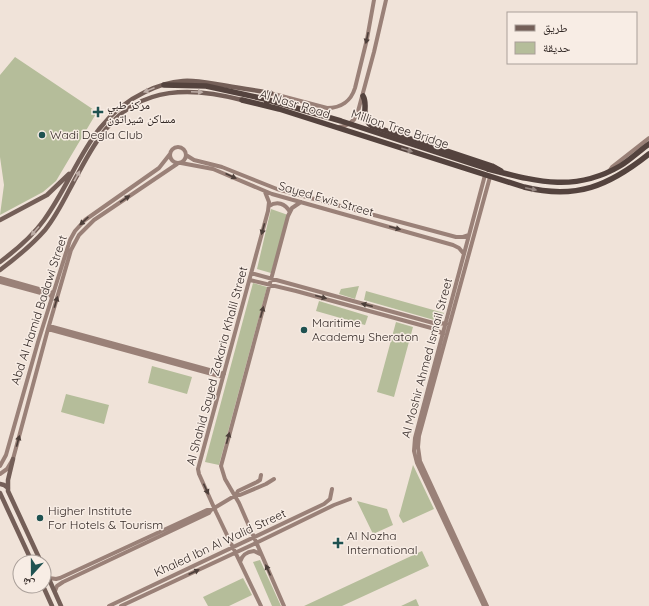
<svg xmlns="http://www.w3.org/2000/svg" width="649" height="606" viewBox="0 0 649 606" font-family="Quicksand,'Noto Naskh Arabic',sans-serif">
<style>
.green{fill:#b5bd9a}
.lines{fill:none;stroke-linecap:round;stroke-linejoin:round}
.secondary{stroke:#9a8178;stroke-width:4}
.primary{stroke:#745f58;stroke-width:4.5}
.highway{stroke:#54433e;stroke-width:5.5}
.highway-bridge{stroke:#54433e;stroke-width:5.5}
.oneway{fill:#4d3f3a}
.oneway2{fill:#bdada6}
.oneway3{fill:#968781}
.poi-dot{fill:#1f5251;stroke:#f8ede5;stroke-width:1.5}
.labels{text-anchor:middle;stroke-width:3;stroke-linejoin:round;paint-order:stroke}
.street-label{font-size:12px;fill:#332926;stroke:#f8ede5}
.poi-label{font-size:12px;fill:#332926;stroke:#f8ede5;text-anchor:start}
</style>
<rect width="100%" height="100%" fill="#f0e3d9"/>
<path class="green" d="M15,57L97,112L56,181L43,192L0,215L4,185L0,157V75Z
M271,209L288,215L271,273L257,269Z
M253,283L267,287L219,465L205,462Z
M359,286L355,299L339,294L341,289Z
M366,291L444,313L441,322L364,300Z
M319,301L368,316L365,325L316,311Z
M396,322L413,327L394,397L377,392Z
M152,366L192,377L187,394L148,383Z
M66,394L109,405L104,424L61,412Z
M413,465L434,509L403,523L399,516Z
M357,501L387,509L393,525L373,534Z
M422,551L429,566L342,606H304Z
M260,560L281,606H272L253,562Z
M243,578L252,595L229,606H208L203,597Z
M416,599L419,606H401Z"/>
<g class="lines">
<path class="secondary" d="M270,93L327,108C341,108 351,101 355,88L367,39L374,0
M339,127C347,126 353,123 357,115L374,52L386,0
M170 155a8 8 0 1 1 16 0a8 8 0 1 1-16 0Z
M186,155L194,160L222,167L277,189L456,237H463L469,235
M181,163L213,169L272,194L453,245L459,248L464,254
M610,170L612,167L649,138
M269,206C277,201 285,203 290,212
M251,273L437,324L446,323
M0,278L53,293
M250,280L296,291L435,329L443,334
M0,282L52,296
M49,326L224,374
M48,329L223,377
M0,466L6,455L38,342L70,240L75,231L85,220L159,168L170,154
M0,474L7,469L13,459L48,329L71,250L79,235L94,220L177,164
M236,495H240L266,484L274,479
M240,562C242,555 246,552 254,551L260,554
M49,578L56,579L60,578L207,510H211
M55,591L57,586L63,582L209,513L211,510L236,495L238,491L257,482L260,480L261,475
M109,606L324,504L330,499L332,489
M121,606L256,543L334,505L350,499
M261,606L216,512L199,474L198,469L268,211L269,202L265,192
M284,606L239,503L225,479L221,466L288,216L292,208L301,202
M484,606L417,463L414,451L415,438L485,175
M487,606L420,461L418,447L419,436L490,177"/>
<path class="primary" d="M0,220L47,195L69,174
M0,262C16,250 32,237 44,220C78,173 88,119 145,92C157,86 170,82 183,81C196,80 209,83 222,85C238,88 254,90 270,93
M0,270C16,258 32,245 45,230C59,213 68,191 79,172C87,157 95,142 106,129C142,85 193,87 242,100
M13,459L8,480V491L41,562
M0,484L4,485L8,488
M0,493L32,562
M44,568L61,606
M43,586L52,606"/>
<path class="highway" d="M363,96C369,106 359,116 372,126L492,166L501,171
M242,100L279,109L524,187C576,200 609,186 649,154
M267,103L266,98L270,93
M488,169C535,181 574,193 620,166C630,160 639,151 649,144"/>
<path class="highway-bridge" d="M164,85L206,86L265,99L341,121L488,169"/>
</g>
<defs><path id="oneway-solid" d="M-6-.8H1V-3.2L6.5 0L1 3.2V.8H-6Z"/></defs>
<g class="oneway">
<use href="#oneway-solid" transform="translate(367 38) rotate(102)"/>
<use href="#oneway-solid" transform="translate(231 176) rotate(25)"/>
<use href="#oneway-solid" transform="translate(125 199) rotate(-34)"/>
<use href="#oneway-solid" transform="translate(84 221) rotate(137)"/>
<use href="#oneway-solid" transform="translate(395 228) rotate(15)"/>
<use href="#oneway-solid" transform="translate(263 229) rotate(105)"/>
<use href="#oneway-solid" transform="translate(321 297) rotate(15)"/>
<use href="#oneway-solid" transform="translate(56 302) rotate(-74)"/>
<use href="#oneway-solid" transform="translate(367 305) rotate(-165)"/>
<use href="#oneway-solid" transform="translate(262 312) rotate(-75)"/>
<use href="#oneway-solid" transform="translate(228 438) rotate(-75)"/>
<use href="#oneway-solid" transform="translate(18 441) rotate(-75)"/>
<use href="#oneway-solid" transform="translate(206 489) rotate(65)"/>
<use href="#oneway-solid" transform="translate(268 570) rotate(-114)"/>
<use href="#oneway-solid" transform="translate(194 572) rotate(-25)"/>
</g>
<g class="oneway2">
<use href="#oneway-solid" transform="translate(149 90) rotate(158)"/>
<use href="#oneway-solid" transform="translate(197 92) rotate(3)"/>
<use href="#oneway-solid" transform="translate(77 176) rotate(-61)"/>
<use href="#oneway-solid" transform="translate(35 231) rotate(131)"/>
</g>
<g class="oneway3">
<use href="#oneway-solid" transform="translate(407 150) rotate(18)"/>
<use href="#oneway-solid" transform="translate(531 189) rotate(12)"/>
</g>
<g class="poi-dot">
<path d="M96 106h4v4h4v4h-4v4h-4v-4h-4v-4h4z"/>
<circle cx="42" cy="135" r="4"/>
<circle cx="304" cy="330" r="4"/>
<circle cx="40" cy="518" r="4"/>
<path d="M336 537h4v4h4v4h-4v4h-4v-4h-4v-4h4z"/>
</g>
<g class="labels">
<g class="street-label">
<text transform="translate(295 104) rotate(17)" y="4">Al Nasr Road</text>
<text transform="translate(400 129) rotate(18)" y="4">Million Tree Bridge</text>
<text transform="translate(326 199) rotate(16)" y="4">Sayed Ewis Street</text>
<text transform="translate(39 310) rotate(-72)" y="4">Abd Al Hamid Badawi Street</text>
<text transform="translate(427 358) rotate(-75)" y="4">Al Moshir Ahmed Ismail Street</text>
<text transform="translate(217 366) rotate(-75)" y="4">Al Shahid Sayed Zakaria Khalil Street</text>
<text transform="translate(220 543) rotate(-25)" y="4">Khaled Ibn Al Walid Street</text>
</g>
<g class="poi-label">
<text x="107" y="109">مركز طبي<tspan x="107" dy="14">مساكن شيراتون</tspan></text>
<text x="50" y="139">Wadi Degla Club</text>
<text x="312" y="327">Maritime<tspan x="312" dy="14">Academy Sheraton</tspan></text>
<text x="48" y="515">Higher Institute<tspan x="48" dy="14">For Hotels &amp; Tourism</tspan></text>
<text x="347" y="540">Al Nozha<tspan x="347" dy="14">International</tspan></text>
</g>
</g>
<rect x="507" y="12" width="130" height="52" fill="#f8ede5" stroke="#a99f99"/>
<rect x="515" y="25" width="20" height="6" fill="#745f58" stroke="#a99f99"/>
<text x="543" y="32" font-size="12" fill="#332926">طريق</text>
<rect x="515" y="42" width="20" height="12" fill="#b5bd9a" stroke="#a99f99"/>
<text x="543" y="52" font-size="12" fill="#332926">حديقة</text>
<g transform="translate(32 574) rotate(201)"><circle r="19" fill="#f8ede5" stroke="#a99f99"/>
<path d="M0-3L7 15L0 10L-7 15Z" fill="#1f5251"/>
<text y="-6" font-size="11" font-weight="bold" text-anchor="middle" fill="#332926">ش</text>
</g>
</svg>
